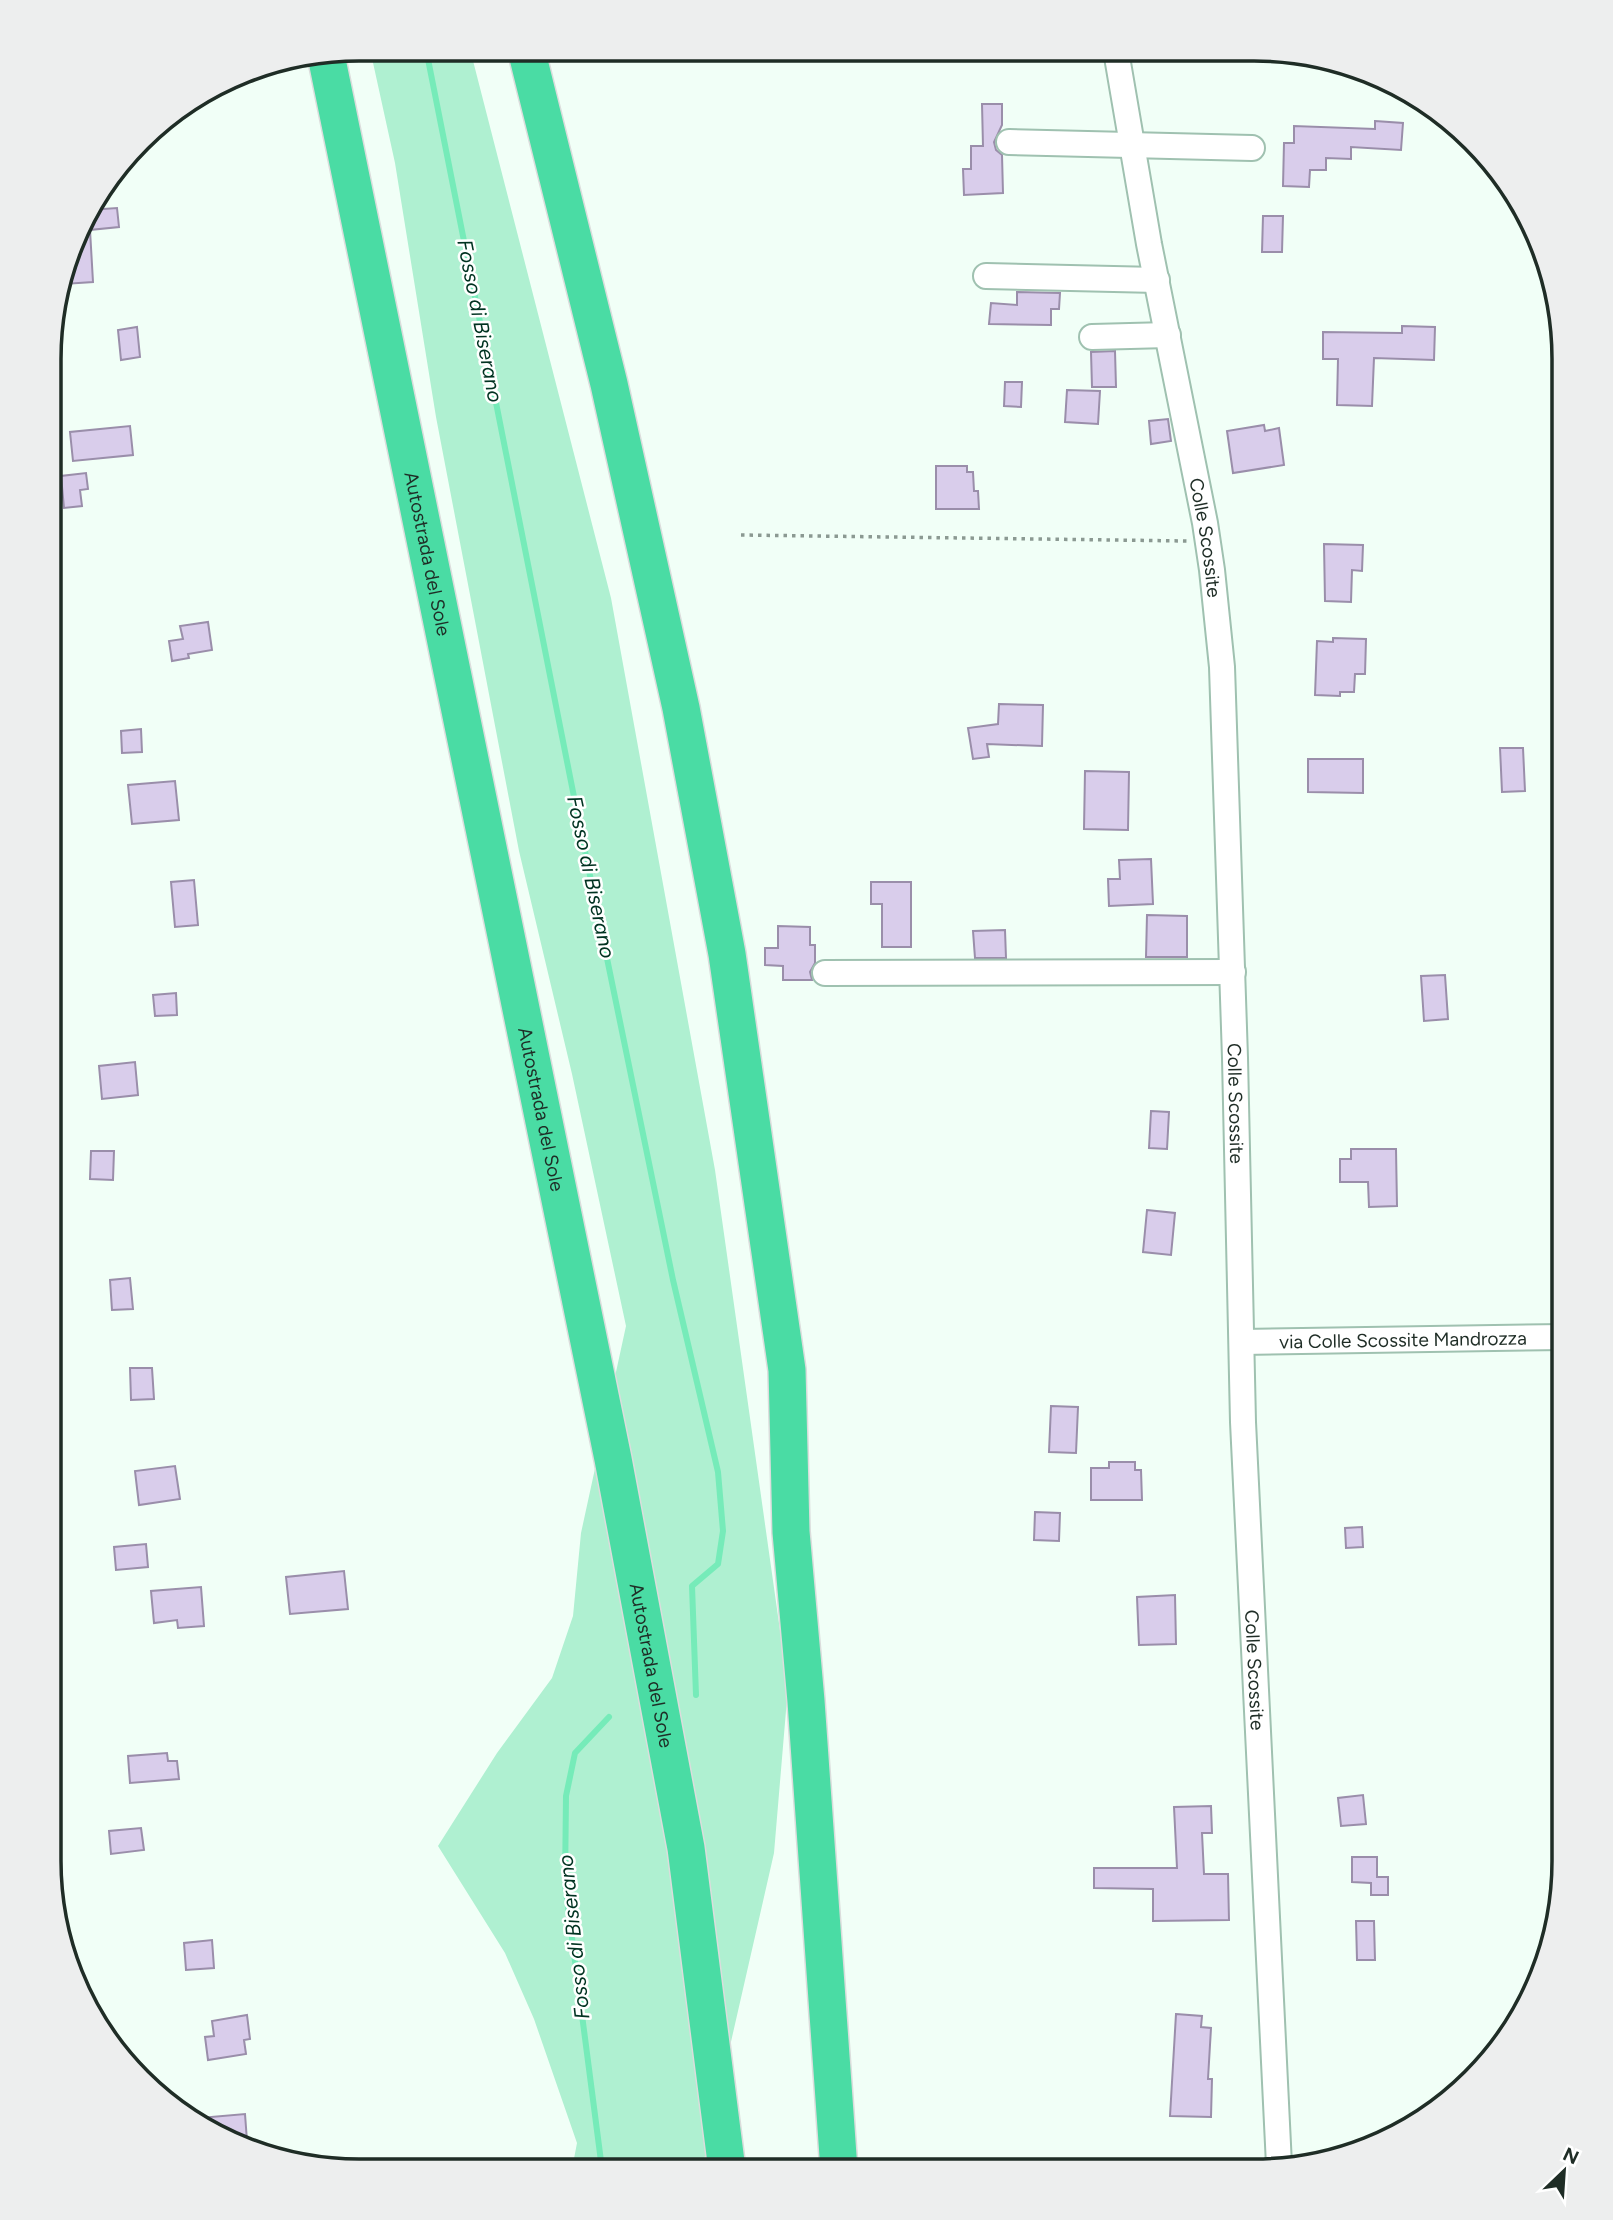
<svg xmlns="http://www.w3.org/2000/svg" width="1613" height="2220" viewBox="0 0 1613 2220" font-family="Figtree,sans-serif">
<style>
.green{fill:#aff0d1}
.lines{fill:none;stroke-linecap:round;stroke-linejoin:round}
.stream{stroke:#76ebb9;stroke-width:6}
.building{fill:#d9cdeb;stroke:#9a8eaa;stroke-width:2}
.minor-casing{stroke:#9fc1b0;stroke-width:28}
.highway-casing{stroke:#dbdddc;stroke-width:40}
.path{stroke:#8b9992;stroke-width:3.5;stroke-dasharray:3.5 5;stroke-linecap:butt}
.minor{stroke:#fff;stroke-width:24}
.highway{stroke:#4adca4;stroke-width:37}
.labels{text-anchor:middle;stroke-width:5;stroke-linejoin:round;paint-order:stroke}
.street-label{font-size:19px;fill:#1f2d26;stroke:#fff}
.water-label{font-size:21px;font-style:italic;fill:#003321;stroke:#fff}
.rim{fill:none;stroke:#1f2d26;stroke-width:3.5}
</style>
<rect width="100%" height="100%" fill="#f1fff7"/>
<path class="green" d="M370,49H470L611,598L715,1170L788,1687L774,1853L702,2169H572L577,2143L534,2019L505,1953L438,1846L497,1753L552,1678L573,1616L581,1533L626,1326L572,1074L519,851L436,417L395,163Z"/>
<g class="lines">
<path class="stream" d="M426,49L578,817L673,1280L718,1472L723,1531L718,1564L692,1586L696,1695
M602,2169L565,1884L566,1796L575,1753L609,1717"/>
</g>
<path class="building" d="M982,104H1002V125L994,142L996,150L1002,155L1003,193L964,195L963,169H971V146H983Z
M1375,121L1403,123L1401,150L1351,147V159L1326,158V170H1310L1309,187L1283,186L1284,143H1294V126L1375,129Z
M117,208L119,227L90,230L93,282L64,284L89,210Z
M1263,216H1283L1282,252H1262Z
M1017,292L1060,293L1059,309H1051V325L989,324L991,303L1017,305Z
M1402,326L1435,327L1434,360L1374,358L1372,406L1337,405L1338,359H1323V332L1402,333Z
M137,327L140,357L121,360L118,330Z
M1115,351L1116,387H1092L1091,352Z
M1005,382H1022L1021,407L1004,406Z
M1067,390L1100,391L1098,424L1065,422Z
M1168,419L1171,441L1151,444L1149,421Z
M1264,425L1265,431L1279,428L1284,465L1233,473L1227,431Z
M130,426L133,455L73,461L70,432Z
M936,466H967V472H973L974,491H978L979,509H936Z
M86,473L88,489L80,490L82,506L64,508L61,476Z
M1324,544L1363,545L1362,571L1352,570L1351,602L1325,601Z
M208,622L212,650L188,654L189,658L172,661L169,641L183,639L180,626Z
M1333,638L1366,639L1365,674H1355L1354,692H1340V696L1315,695L1317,641L1333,642Z
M999,704L1043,705L1042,746L987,744L989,757L973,759L968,728L998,724Z
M141,729L142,752L122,753L121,731Z
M1500,748H1523L1525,791L1502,792Z
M1308,759H1363V793L1308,792Z
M1085,771L1129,772L1128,830L1084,829Z
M175,781L179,820L132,824L128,785Z
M1151,859L1153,904L1109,906L1108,879H1120L1119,860Z
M194,880L198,925L175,927L171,882Z
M871,882H911V947H882V904H871Z
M1147,915L1187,916V957H1146Z
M778,926L810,927V945H815V963L810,972L812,980H783V966L765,965V948H778Z
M1005,930L1006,958H975L973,931Z
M1445,975L1448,1019L1424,1021L1421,976Z
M176,993L177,1015L155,1016L153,995Z
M135,1062L138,1095L102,1099L99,1066Z
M1151,1111L1169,1112L1167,1149L1149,1148Z
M1351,1149H1396L1397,1206L1369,1207L1368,1182H1340V1159H1351Z
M91,1151H114L113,1180L90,1179Z
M1147,1210L1175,1213L1171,1255L1143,1252Z
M130,1278L133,1309L112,1310L110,1280Z
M130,1368H152L154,1399L131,1400Z
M1051,1406L1078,1407L1076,1453L1049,1452Z
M1109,1462H1135V1470H1141L1142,1500H1091V1468H1109Z
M175,1466L180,1499L139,1505L135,1471Z
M1035,1512L1060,1513L1059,1541L1034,1540Z
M1362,1527L1363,1547L1346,1548L1345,1528Z
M146,1544L148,1567L116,1570L114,1547Z
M344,1571L348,1609L290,1614L286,1577Z
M201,1587L204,1626L178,1628L177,1620L154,1623L151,1591Z
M1175,1595L1176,1644L1139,1645L1137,1597Z
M167,1753L168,1761H177L179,1779L130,1783L128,1756Z
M1363,1795L1366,1824L1341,1826L1338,1798Z
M1211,1806L1212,1833H1202L1204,1874H1228L1229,1920L1153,1921V1889L1094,1888V1868H1177L1174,1807Z
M141,1828L144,1850L111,1854L109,1831Z
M1352,1857H1377V1877H1388V1895H1371V1883L1352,1882Z
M1356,1921H1374L1375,1960H1357Z
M212,1940L214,1968L186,1970L184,1943Z
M1176,2014L1202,2016L1201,2027L1211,2028L1208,2079H1212L1211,2117L1170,2116Z
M247,2015L250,2039L244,2040L246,2054L208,2060L205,2037L214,2036L212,2021Z
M245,2114L247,2141L188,2119Z"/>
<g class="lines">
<defs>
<g id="minor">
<path id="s1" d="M1116,51L1149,244L1205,523L1212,570L1222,667L1235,1058L1243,1422L1279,2165"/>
<path d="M1009,142L1252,148"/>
<path d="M986,276L1157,280"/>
<path d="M1092,337L1168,335"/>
<path d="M825,973L1233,972"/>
<path id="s2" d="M1242,1342L1564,1337"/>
</g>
<g id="highway">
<path d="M526,49L609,384L681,708L727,954L787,1370L791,1532L806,1701L839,2170"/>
<path id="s3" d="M326,55L613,1459L686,1848L727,2170"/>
</g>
</defs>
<use href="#minor" class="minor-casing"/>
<use href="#highway" class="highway-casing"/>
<path class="path" d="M741,535L1187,541"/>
<use href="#minor" class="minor"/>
<use href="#highway" class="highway"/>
</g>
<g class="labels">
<g class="street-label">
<text dy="7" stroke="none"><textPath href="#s1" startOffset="495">Colle Scossite</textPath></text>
<text dy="7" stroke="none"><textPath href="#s3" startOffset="509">Autostrada del Sole</textPath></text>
<text dy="7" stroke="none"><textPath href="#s1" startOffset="1062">Colle Scossite</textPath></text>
<text dy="7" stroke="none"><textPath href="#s3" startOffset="1076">Autostrada del Sole</textPath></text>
<text dy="7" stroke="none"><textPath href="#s2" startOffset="161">via Colle Scossite Mandrozza</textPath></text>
<text dy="7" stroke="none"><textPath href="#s3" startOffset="1643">Autostrada del Sole</textPath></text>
<text dy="7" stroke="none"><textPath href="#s1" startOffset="1629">Colle Scossite</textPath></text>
</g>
<g class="water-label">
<text transform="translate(480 321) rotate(79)" y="7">Fosso di Biserano</text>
<text transform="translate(591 877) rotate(78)" y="7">Fosso di Biserano</text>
<text transform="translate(574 1937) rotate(-96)" y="7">Fosso di Biserano</text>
</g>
</g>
<path d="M0 0H1613V2220H0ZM359 61H1254A298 298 0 0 1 1552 359V1861A298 298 0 0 1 1254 2159H359A298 298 0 0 1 61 1861V359A298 298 0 0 1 359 61Z" fill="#edeeee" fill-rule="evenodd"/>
<path class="rim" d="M359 61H1254A298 298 0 0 1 1552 359V1861A298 298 0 0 1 1254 2159H359A298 298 0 0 1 61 1861V359A298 298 0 0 1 359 61Z"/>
<g transform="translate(1564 2171) rotate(25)" stroke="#ffffff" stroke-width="5" paint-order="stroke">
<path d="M0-5L12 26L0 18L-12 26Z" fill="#1f2d26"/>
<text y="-10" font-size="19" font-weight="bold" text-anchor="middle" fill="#1f2d26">N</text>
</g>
</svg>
